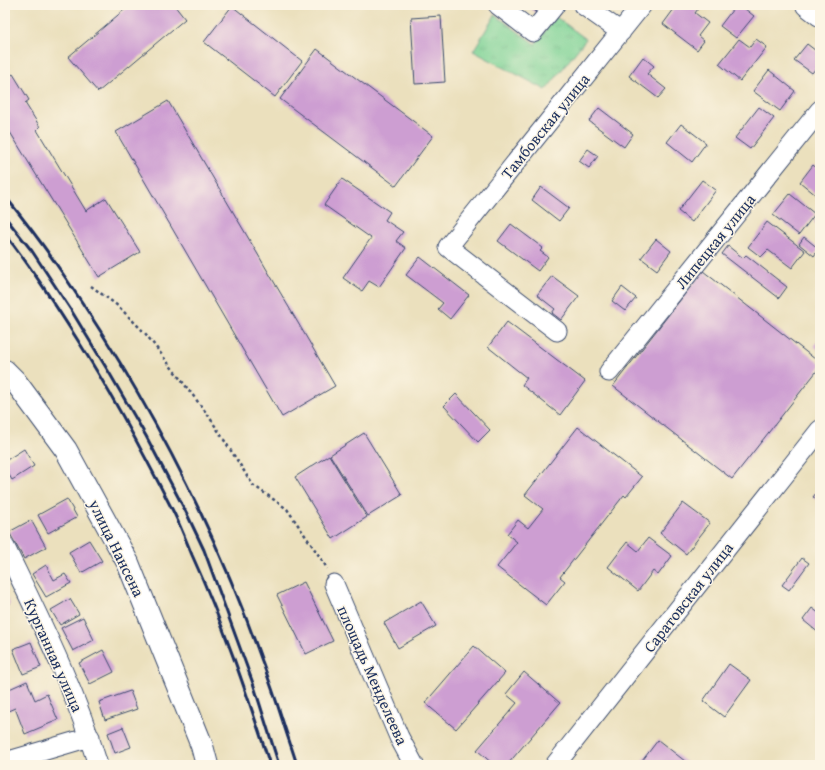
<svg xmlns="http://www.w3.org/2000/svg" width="825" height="770" viewBox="0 0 825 770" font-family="'Gentium Book Plus',serif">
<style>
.park{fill:url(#park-tufts);stroke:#4d817a}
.building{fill:#cd9ed2}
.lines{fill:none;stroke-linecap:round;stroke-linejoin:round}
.minor-casing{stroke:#3a4a6c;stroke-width:21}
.major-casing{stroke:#3a4a6c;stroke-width:24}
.path{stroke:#3a4a6c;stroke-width:2.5;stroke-dasharray:3 3;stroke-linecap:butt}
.minor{stroke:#fff;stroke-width:19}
.major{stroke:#fff;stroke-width:22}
.rail{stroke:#1b2f5e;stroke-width:3}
.labels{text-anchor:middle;stroke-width:3;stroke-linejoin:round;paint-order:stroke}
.street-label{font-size:16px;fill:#1b2f5e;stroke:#fcf5e5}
</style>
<defs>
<pattern id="park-tufts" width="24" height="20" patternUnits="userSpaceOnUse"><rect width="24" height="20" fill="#7fd396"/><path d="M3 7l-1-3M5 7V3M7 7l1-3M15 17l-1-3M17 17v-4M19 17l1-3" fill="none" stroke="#6db584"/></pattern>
</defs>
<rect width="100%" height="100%" fill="#fcf5e5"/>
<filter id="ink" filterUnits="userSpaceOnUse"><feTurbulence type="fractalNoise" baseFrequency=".025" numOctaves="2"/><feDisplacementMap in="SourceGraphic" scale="8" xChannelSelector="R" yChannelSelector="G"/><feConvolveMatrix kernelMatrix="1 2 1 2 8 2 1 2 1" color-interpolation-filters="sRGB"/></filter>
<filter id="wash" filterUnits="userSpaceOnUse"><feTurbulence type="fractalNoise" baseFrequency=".012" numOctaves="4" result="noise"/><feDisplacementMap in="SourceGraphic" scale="16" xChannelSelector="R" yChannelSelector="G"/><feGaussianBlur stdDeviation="0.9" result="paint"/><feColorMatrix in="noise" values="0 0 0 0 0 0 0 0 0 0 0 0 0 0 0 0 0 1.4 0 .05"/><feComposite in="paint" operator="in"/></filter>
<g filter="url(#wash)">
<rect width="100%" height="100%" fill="#ebe0bd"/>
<path class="park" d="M495,15L535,44L556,17L586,39L546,90L473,51Z"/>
<g id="blocks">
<path class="building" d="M130,5H174L185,19L98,92L68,57Z
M526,5H546L539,15Z
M677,5H701L695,13L708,23L698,36L704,41L697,50L663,24Z
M736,5H740L754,16L736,38L720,26Z
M232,6L302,61L275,97L204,42Z
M441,16L445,82L415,84L411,18Z
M739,39L750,47L756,39L767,47L740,81L719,64Z
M807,44L820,54V63L812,73L794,60Z
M317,49L433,136L396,186L280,99Z
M643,57L654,66L647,74L666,89L658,98L629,76Z
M769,70L795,91L780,111L753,91Z
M13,74L29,100L25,103L40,127L37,130L86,211L106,198L140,252L99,277L5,124V79Z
M168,101L335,386L282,417L116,132Z
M759,107L774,118L750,149L735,138Z
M599,108L633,134L624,147L589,121Z
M681,124L706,143L692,162L667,142Z
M588,149L598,156L589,168L579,161Z
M813,165L820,171V192L817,196L800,182Z
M342,179L390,212L385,220L403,232L396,241L406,248L379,287L369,281L362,291L343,278L371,238L324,205Z
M702,180L716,190L692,222L678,211Z
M541,187L569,208L559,221L532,200Z
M790,194L815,214L799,235L773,215Z
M820,214V227L814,222Z
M767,222L805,251L792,268L768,250L761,257L748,247Z
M511,224L543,248L540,251L548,257L538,271L498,241Z
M804,237L819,249L814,256L799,244Z
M656,239L671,251L657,270L641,258Z
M728,246L743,258L746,255L787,287L779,298L722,254Z
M420,257L469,295L450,319L438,309L443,303L406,275Z
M703,271L820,363V367L732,479L613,386Z
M552,276L579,296L561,320L552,313L555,309L537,295Z
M622,287L636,298L625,311L612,301Z
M507,322L585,381L560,415L522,385L527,378L488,347Z
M820,338V351L814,346Z
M456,394L490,430L478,442L444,406Z
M578,427L642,477L626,497L624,495L560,577L565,581L546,605L497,567L517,542L507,534L518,520L528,528L543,509L525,495Z
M364,433L402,495L368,516L330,455Z
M24,449L34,466L12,480L5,468V461Z
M329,455L367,517L333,539L295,477Z
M820,488V502L813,497Z
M67,499L77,517L48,533L38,515Z
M683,503L710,523L686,554L660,533Z
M31,520L46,547L24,559L9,532Z
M648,538L672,556L658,575L653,571L638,591L608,567L627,542L638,551Z
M89,540L102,561L81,573L69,552Z
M802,558L809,563L789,590L782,585Z
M46,565L54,580L65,574L71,583L46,597L32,574Z
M304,582L333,641L306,654L277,595Z
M5,595L10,604L5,608Z
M70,599L79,614L60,625L51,610Z
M421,601L436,626L398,648L384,623Z
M812,608L820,614V634L803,620Z
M83,617L94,640L73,651L61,628Z
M31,642L41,667L23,674L13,649Z
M474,646L505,673L456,729L425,703Z
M103,650L114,672L90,684L79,663Z
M729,664L751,680L724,717L703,701Z
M524,672L560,703L507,765H494L477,750L517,703L506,694Z
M27,681L35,700L47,694L58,720L25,734L15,708L8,711L5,704V691Z
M130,691L137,709L105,720L99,702Z
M123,727L131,747L115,753L108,733Z
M658,740L690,765H639Z"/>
</g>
</g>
<g filter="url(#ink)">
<use href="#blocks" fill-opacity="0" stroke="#3a4a6c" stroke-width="1"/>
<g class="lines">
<defs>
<path id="minor" d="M498,5L533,32L555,5
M583,5L621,32
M557,331L448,247L642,5
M609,372L820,110
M5,547C39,618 75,689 98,765
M334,584L399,737L414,765
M5,762L90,737
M555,765L820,430"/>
<path id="major" d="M807,5L820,15
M5,371L15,381L66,450L128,563L202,746L207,765"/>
</defs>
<use href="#minor" class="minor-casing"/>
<use href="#major" class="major-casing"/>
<path class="path" d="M91,286L118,306L145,333L208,415L253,485L287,509L324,563L327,569"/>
<use href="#minor" class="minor"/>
<use href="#major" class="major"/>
<path class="rail" d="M5,196C25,221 45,247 63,274C145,394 213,523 262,661C270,682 277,703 284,725C288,738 293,751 297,765
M5,217L32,251L71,310L110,374L146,436L186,512L204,550L254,686L279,765
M5,234C31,267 54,303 77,339C112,394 143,452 173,511C180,525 186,540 192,555C223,623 247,694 270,765"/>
</g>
</g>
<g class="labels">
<g class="street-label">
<text transform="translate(545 126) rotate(-51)" y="6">Тамбовская улица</text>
<text transform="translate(715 241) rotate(-51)" y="6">Липецкая улица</text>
<text transform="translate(117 548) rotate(64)" y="6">улица Нансена</text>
<text transform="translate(688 597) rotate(-52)" y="6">Саратовская улица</text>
<text transform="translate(54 655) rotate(66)" y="6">Курганная улица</text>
<text transform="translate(373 675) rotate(66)" y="6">площадь Менделеева</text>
</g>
</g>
<rect width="825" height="770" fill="none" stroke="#fcf5e5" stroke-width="20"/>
</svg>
